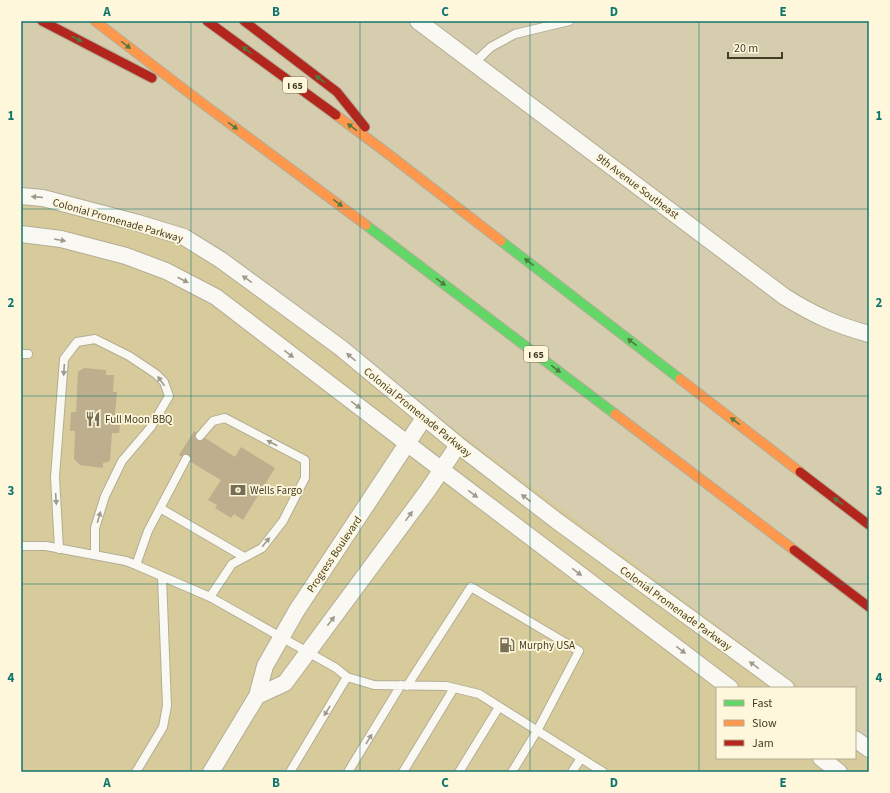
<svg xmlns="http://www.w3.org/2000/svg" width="890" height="793" viewBox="0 0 890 793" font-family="'Source Sans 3',sans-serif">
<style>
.built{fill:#d8cb9b}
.building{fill:#bdae8e}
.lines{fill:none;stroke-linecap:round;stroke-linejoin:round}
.lane-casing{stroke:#b3ad95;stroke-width:10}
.street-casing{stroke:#b3ad95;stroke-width:18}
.fast-casing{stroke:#b3ad95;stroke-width:11}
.slow-casing{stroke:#b3ad95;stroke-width:11}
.jam-casing{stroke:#b3ad95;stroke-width:11}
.lane{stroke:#f9f8f3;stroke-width:8}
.street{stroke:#f9f8f3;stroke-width:16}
.fast{stroke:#63d668;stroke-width:9}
.slow{stroke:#ff974d;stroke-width:9}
.jam{stroke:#b3261e;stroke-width:9}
.oneway{fill:#507a40}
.oneway2{fill:#9e9a8c}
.grid{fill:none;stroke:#0f766e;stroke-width:1;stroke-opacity:0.55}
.labels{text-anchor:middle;stroke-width:3.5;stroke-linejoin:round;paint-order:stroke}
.shield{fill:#fef7dc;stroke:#7b755d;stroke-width:1}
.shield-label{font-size:10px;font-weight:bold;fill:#433d26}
.street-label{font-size:11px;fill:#433d26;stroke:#fef7dc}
.poi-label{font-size:11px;fill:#433d26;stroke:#fef7dc;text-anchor:start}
.neatline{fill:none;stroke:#0f766e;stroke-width:1.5}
.grid-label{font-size:13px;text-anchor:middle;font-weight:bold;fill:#0f766e}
</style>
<rect width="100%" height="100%" fill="#d5cdae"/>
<path class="built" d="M21,192L196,236L801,688H717V758H855V729L869,739V772H21Z"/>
<path class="building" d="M84,368L106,370V375H114L113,392H117L114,425H120L119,433H112L110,461L103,463V468L80,465L74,459L75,431H70L71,412H76L78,372Z
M194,431L235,457L241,447L275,468L243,520L234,514L231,518L215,508L217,505L208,500L221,480L179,455Z"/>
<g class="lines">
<defs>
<path id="lane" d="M474,63L491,47L515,34L569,21
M21,354H28
M200,436L213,421L225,418L305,460V478L283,521L262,548L232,564L210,597
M160,508L244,557
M21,546H46L126,561L136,565L210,597L336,668L347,677L374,685L446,686L479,694L603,772
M59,549L55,477L64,359L77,342L95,339L129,356L156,374L164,382L169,396L151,427L122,461L105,496L95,528V555
M136,565L148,531L186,459
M407,686L471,587L579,651L537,731L512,772
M136,772L163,727L167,706L162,577
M290,772L347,677
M348,772L401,685
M403,772L454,688
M459,772L499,707
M572,772L581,758"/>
<path id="street" d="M418,21L785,297C814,315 836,325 869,334
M21,196L43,198L138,223L184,237L221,260L341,348L458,445L557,521L786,688
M21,234L61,239L126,256L166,271L216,297L442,470L730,688
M257,696L285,683L428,490L458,445
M855,739L869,749
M821,758L839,772
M211,772L257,696L265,666L297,610L424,418"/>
<path id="fast" d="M366,225L615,414
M501,241L680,379"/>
<path id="slow" d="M95,21L202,103L366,225
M336,115L383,150L501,241
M680,379L800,472
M615,414L794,550"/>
<path id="jam" d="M42,21L152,78
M207,21L336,115
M244,21L337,92L365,127
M800,472L869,525
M794,550L869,607"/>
</defs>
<use href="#lane" class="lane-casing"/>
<use href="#street" class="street-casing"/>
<use href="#fast" class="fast-casing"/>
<use href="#slow" class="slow-casing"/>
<use href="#jam" class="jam-casing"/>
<use href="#lane" class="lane"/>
<use href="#street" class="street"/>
<use href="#fast" class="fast"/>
<use href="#slow" class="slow"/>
<use href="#jam" class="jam"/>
</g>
<defs><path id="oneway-solid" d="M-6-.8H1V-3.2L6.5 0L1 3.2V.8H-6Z"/></defs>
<g class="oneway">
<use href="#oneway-solid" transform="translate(77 39) rotate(27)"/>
<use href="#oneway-solid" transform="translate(126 45) rotate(37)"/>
<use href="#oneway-solid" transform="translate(247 50) rotate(-144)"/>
<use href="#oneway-solid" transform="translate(320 79) rotate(-143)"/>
<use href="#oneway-solid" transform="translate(233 126) rotate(36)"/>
<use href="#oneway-solid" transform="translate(352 127) rotate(-144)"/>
<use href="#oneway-solid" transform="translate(338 203) rotate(37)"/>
<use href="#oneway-solid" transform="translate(529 262) rotate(-142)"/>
<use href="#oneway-solid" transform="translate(441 282) rotate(37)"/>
<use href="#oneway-solid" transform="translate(632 342) rotate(-142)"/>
<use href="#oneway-solid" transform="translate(556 369) rotate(37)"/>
<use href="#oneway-solid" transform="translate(735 421) rotate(-142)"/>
<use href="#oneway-solid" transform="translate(838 501) rotate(-142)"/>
</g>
<g class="oneway2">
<use href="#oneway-solid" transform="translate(37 197) rotate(-175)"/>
<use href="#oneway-solid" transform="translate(60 240) rotate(10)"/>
<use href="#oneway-solid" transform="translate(247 279) rotate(-144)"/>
<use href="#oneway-solid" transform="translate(183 280) rotate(27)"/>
<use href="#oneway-solid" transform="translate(289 354) rotate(38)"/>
<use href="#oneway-solid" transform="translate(351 357) rotate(-140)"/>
<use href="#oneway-solid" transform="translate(64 370) rotate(94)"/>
<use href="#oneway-solid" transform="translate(161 381) rotate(-126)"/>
<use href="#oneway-solid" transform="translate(356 405) rotate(37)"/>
<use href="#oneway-solid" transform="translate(272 443) rotate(-152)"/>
<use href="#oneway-solid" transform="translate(473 494) rotate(37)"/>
<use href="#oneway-solid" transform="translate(526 498) rotate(-143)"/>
<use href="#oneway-solid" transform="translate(56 499) rotate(86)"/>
<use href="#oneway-solid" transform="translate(409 516) rotate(-54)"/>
<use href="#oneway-solid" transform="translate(99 517) rotate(-74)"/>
<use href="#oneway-solid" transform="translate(266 542) rotate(-51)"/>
<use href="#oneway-solid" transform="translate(577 572) rotate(37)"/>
<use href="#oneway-solid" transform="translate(331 621) rotate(-53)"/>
<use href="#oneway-solid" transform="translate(681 650) rotate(38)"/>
<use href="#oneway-solid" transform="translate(754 665) rotate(-144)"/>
<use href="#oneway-solid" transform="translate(327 711) rotate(121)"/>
<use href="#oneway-solid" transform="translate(369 739) rotate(-59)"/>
</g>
<path class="grid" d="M191,21V772M360,21V772M530,21V772M699,21V772M21,209H869M21,396H869M21,584H869"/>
<defs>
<symbol id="restaurant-bare" viewBox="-9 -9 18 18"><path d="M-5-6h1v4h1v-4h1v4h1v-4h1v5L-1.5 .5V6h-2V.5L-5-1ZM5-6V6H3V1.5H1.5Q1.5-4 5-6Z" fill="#766f56" stroke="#fef7dc" stroke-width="2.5" paint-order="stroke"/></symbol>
<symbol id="bank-bare" viewBox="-9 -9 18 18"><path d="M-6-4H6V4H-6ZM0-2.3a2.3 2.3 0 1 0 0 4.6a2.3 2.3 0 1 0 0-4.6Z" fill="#766f56" stroke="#fef7dc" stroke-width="2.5" paint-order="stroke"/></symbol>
<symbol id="fuel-bare" viewBox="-9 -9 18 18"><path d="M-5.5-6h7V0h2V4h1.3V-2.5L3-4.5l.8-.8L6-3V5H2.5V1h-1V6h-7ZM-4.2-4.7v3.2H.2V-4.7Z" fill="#766f56" stroke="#fef7dc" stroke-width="2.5" paint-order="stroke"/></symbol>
</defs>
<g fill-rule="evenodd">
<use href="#restaurant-bare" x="82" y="408" width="22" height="22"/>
<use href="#bank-bare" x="227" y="479" width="22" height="22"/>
<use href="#fuel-bare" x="496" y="634" width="22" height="22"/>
</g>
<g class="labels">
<g class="shield">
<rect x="283" y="77" width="24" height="16" rx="3"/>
<rect x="524" y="346" width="24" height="16" rx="3"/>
</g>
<g class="shield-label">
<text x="295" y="89">I 65</text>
<text x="536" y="358">I 65</text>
</g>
<g class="street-label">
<text transform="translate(638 186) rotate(37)" y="4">9th Avenue Southeast</text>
<text transform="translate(118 220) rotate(16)" y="4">Colonial Promenade Parkway</text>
<text transform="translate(418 412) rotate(39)" y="4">Colonial Promenade Parkway</text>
<text transform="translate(334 554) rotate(-56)" y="4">Progress Boulevard</text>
<text transform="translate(676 608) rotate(36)" y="4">Colonial Promenade Parkway</text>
</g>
<g class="poi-label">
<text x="105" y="423">Full Moon BBQ</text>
<text x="250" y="494">Wells Fargo</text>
<text x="519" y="649">Murphy USA</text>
</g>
</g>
<rect width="890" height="793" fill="none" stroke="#fef7dc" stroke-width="44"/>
<rect x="716" y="687" width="140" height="72" fill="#fef7dc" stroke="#b3ad93"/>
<rect x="724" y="700" width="20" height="6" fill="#63d668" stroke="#b3ad93"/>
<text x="752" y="707" font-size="12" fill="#433d26">Fast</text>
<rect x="724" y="720" width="20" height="6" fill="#ff974d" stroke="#b3ad93"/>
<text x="752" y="727" font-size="12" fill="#433d26">Slow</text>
<rect x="724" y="740" width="20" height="6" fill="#b3261e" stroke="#b3ad93"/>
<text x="752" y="747" font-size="12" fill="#433d26">Jam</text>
<path d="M728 52v6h54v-6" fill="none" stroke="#433d26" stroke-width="2"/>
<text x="734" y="52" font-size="12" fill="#433d26" stroke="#fef7dc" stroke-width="3" paint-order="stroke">20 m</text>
<rect x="22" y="22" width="846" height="749" class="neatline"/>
<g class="grid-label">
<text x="107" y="16">A</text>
<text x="276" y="16">B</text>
<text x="445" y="16">C</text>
<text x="614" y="16">D</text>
<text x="783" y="16">E</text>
<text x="11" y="120">1</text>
<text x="879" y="120">1</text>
<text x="11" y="307">2</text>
<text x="879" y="307">2</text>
<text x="11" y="495">3</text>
<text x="879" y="495">3</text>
<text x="11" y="682">4</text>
<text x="879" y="682">4</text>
<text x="107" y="787">A</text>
<text x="276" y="787">B</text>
<text x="445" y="787">C</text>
<text x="614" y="787">D</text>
<text x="783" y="787">E</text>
</g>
</svg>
